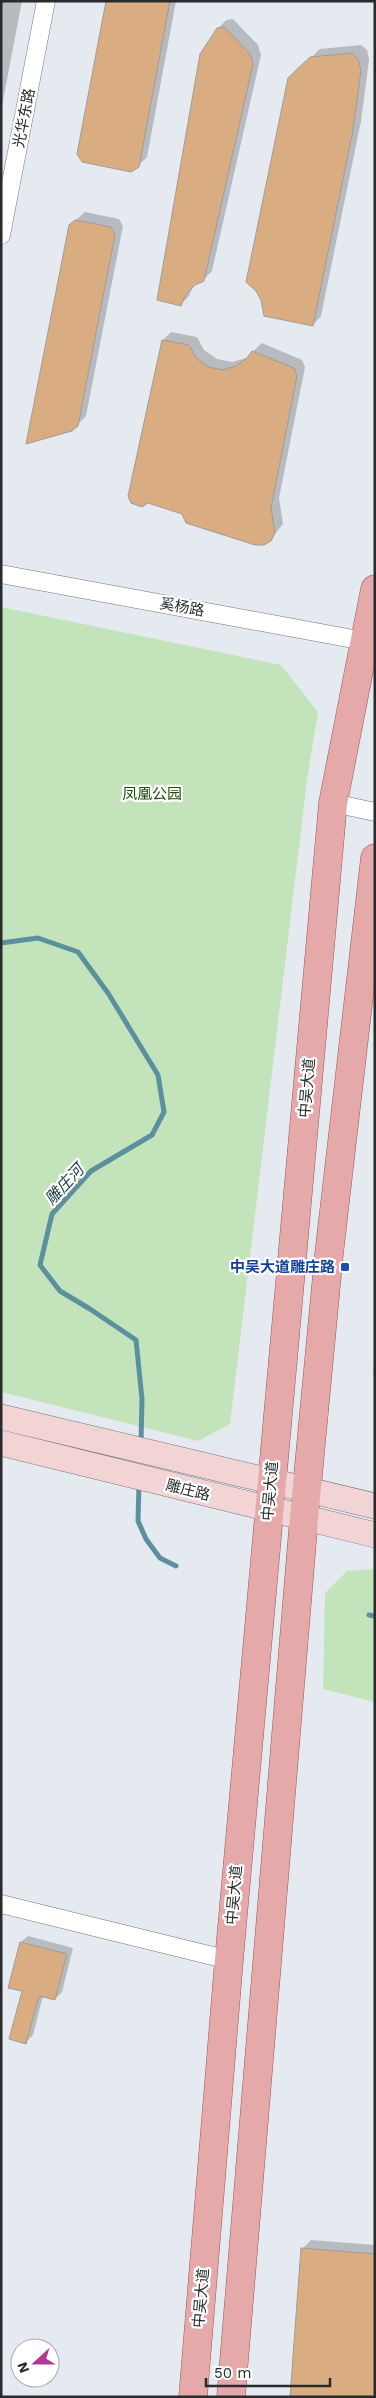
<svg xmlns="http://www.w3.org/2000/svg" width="376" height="2398" viewBox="0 0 376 2398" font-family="'Work Sans','Noto Sans SC',sans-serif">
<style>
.green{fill:#c3e4ba}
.shadow{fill:#0003}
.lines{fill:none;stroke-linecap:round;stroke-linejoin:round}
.stream{stroke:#5c909f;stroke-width:5}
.building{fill:#daac81;stroke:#a29b96}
.street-casing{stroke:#71757b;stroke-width:19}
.secondary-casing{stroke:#71757b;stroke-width:26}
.primary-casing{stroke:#975859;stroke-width:29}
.street{stroke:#fff;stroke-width:18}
.secondary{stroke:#f2d4d4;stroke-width:25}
.primary{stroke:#e5a9aa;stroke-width:28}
.transit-dot{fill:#1a4fb4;stroke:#fff;stroke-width:2}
.labels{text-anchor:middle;stroke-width:4.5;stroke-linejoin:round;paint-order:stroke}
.street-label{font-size:15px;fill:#282a2c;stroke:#fff}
.park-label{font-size:15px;fill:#1d4d0a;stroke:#fff}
.transit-label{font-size:15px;font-weight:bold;fill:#164399;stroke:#fff;text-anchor:end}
.water-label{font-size:16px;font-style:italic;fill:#1a3d46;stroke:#fff}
</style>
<rect width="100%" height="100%" fill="#e5eaf1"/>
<path class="green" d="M1,607L281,665L318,712L307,780L230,1424L198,1441L1,1392Z
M375,1569V1702L323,1689L325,1593L347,1571Z"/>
<path class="shadow" d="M1,1H22L1,111Z
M107,1H176L147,157L138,166Z
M233,19L258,45L261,55L212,271L203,280L194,284L189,296L180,305L218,29L226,20Z
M361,45L367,50L369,60L361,121L321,316L313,325L296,72L320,49Z
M85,212L119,219L123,226L86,416L77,425L70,225Z
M171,332L197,337L204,350L217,359L232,362L246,358L262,343L302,360L305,367L279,498L283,524L270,540L163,340Z
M375,1348V1376H373Z
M28,1936L73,1948L62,1992L55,1999L43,1996L33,2035L26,2042L21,1942Z
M311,2240L375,2245V2397L302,2249Z"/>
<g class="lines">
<path class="stream" d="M1,943L38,938L78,952L108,993L158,1075L164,1112L152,1135L91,1171L52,1214L40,1265L60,1291L90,1309L136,1340L142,1399L141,1442
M139,1483L138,1521L146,1539L160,1558L176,1566
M369,1615L375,1616"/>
</g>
<path class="building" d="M106,1H170L139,167L131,172L82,162L77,154Z
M224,27L250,54L253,64L204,281L195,285L186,294L181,306L157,300L200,54L217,28Z
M352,53L358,59L361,70L353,130L313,326L264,316L261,300L256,291L246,282L288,78L310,57Z
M75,220L111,227L115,235L78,426L72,431L26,444L69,225Z
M162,340L189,345L196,358L208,367L223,370L236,366L247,358L252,351L294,368L297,376L271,508L275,533L271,541L264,545H255L186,523L182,514L148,503L142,507L131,503L128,496Z
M20,1942L67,1954L55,2000L39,1996L26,2044L9,2039L22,1991L8,1988Z
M301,2248L375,2254V2397H290Z"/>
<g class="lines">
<defs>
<path id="street" d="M1,235L46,1
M1,574L364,641
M333,803L375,812
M1,1904L229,1960"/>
<path id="secondary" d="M1,1417L375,1506
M1,1443L375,1535"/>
<path id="primary" d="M193,2397L229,1960L333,803L375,589
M231,2397L304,1518L329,1254L375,858"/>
</defs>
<use href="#street" class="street-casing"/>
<use href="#secondary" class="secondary-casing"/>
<use href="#primary" class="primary-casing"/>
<use href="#street" class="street"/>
<use href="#secondary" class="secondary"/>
<use href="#primary" class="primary"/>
</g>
<rect class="transit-dot" x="340" y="1262" width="10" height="10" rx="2.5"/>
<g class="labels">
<g class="street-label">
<text transform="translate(24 118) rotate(-79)" y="5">光华东路</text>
<text transform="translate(182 607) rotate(10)" y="5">奚杨路</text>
<text transform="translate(307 1088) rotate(-85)" y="5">中吴大道</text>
<text transform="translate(188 1490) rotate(14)" y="5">雕庄路</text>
<text transform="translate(270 1491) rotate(-85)" y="5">中吴大道</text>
<text transform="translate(234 1895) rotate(-85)" y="5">中吴大道</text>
<text transform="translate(201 2298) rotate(-85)" y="5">中吴大道</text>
</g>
<g class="park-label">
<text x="152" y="799">凤凰公园</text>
</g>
<g class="transit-label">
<text x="335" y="1272">中吴大道雕庄路</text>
</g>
<g class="water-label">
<text transform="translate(64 1184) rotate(-47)" y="6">雕庄河</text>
</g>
</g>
<rect width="376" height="2398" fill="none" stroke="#282a2c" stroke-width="5"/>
<g transform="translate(35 2363) rotate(249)"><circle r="24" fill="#ffffff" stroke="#a9aaab"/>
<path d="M0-4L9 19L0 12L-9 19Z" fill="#af3a92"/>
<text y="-8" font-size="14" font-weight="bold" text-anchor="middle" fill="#282a2c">N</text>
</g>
<path d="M206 2378v8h124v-8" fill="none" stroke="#282a2c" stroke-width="2.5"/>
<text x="214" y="2378" font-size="15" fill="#282a2c" stroke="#ffffff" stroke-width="4" paint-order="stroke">50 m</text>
</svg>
